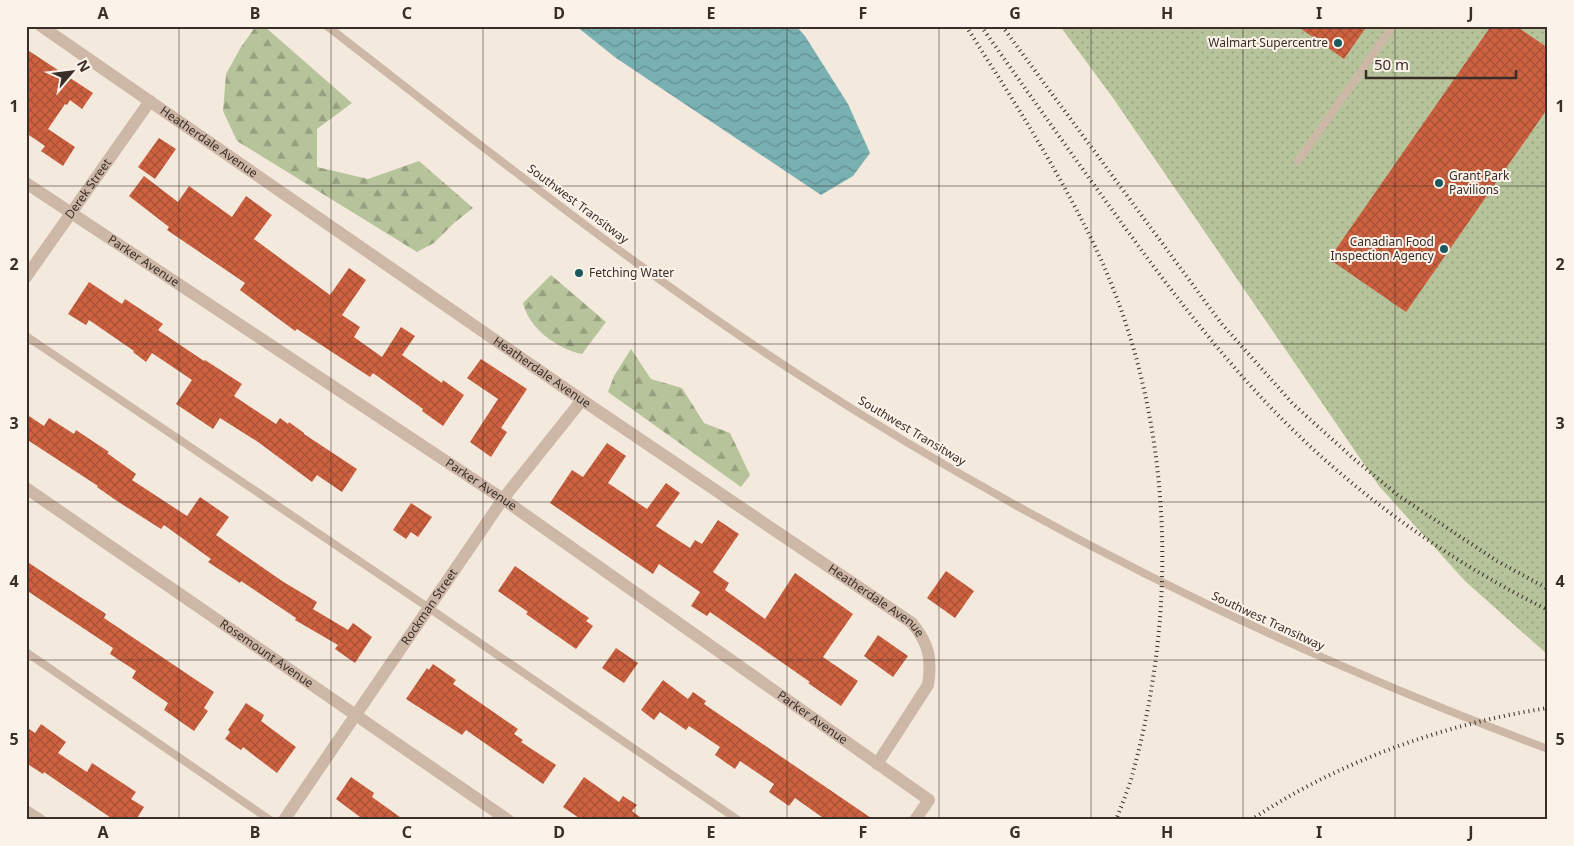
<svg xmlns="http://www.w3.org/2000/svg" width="1574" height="846" viewBox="0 0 1574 846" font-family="'Noto Sans',sans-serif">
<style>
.grass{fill:url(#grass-dots)}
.forest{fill:url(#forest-firs)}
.water{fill:url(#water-waves)}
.building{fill:url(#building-cross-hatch)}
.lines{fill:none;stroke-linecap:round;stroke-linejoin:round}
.service{stroke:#cdb8a7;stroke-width:8}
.minor{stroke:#cdb8a7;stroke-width:12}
.rail{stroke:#392e28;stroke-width:4;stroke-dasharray:1 4;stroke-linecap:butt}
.grid{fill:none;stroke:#392e28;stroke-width:1;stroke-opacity:0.55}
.poi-dot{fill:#1a5a5e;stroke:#fbf3ea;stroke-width:2}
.labels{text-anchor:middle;stroke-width:4;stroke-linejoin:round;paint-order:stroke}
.poi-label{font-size:12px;fill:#392e28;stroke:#fbf3ea;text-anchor:end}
.street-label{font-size:12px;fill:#392e28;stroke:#fbf3ea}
.neatline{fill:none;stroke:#392e28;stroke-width:2}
.grid-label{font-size:16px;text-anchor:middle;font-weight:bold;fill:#392e28}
</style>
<defs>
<pattern id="grass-dots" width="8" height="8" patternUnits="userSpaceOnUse" patternTransform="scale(1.25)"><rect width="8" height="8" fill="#b7c49b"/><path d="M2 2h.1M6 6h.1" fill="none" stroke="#96a07e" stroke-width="1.8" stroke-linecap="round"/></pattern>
<pattern id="forest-firs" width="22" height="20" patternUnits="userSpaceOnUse" patternTransform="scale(1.25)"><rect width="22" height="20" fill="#b7c49b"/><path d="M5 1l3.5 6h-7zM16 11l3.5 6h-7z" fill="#96a07e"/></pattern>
<pattern id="water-waves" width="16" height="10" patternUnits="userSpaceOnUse" patternTransform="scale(1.25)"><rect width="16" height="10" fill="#79b1b3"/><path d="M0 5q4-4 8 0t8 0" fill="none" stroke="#649092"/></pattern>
<pattern id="building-cross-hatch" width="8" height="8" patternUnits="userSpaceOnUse" patternTransform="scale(1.25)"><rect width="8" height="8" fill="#ce6240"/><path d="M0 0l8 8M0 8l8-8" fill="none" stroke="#a85136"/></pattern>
</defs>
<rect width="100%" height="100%" fill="#f4e9dd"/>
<path class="grass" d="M1060,26H1548V655L1465,581L1379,486L1113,98Z"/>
<path class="forest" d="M256,26H264L352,103L317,129V167L368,179L419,161L473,208L454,223L434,243L417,252L237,141L223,111L226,74L241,47Z
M551,275L606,322L582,354C558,349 529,329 523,303Z
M631,349L651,379L682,388L704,423L730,433L750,475L741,487L608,392L614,376Z"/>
<path class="water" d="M576,26H796L805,36L848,104L870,153L853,176L821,195L616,58Z"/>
<path class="building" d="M1297,26H1367L1344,59Z
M1491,26H1516L1548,48V108L1406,312L1329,259Z
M26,49L93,93L82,109L70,100L67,105L65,104L48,129L75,147L63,166L41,151L45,146L26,133Z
M159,138L176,149L155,179L138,167Z
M144,176L178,202L189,186L232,217L246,196L272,215L254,239L330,295L349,268L366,280L342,315L360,327L354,337L382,357L401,327L415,336L402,355L442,383L443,380L464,395L443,426L422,411L423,409L373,373L370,377L297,329L295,331L240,290L245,283L167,230L169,227L129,196Z
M89,282L122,304L125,299L163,324L158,330L204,361L205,360L242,384L234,396L276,424L280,418L288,424L289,422L304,433V434L357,469L342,492L317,475L312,482L258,442L220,418L213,429L176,404L192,380L152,353L146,362L133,352L134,351L89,320L86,325L68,314Z
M481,359L527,389L501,428L507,432L491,457L470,442L498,399L467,378Z
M26,414L44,426L49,418L74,434L76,430L109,452L107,453L136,474L132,480L187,516L200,497L229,517L216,535L282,581L317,602L313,609L348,630L353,623L372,637L355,663L335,649L338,645L295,620L296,618L241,581L240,583L208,562L211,559L164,525L161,529L117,501L97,487L98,486L26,439Z
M607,443L626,456L608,483L647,509L666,483L680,493L656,526L690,548L695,540L702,544L718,520L739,534L713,572L729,583L725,590L765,619L795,573L853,614L823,657L858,681L841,706L808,683L810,682L710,612L707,616L691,606L700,592L659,564L653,574L550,503L572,470L583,477Z
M411,503L432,517L418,537L411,532L406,539L393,530Z
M26,561L106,614L104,618L214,692L204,708L208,711L194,731L164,710L168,703L132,678L136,671L110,654L113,648L26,590Z
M515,566L589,618L586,621L593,626L576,649L526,614L528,612L498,591Z
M946,571L974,591L955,618L927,598Z
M878,635L908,656L893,677L864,656Z
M616,648L638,663L624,683L602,668Z
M433,664L456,680L453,684L518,729L514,734L523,740L521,742L556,765L543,784L466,730L462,735L406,699L427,668L429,670Z
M663,680L688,699L693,692L706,701L704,704L874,820H826L795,798L789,806L769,792L774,784L740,761L735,769L715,755L720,747L689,726L686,730L660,712L654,720L641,710Z
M246,703L264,715L261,721L296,747L277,773L243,747L241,750L225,739L230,732L228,730Z
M41,724L66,742L58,753L87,772L92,763L136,792L131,799L144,807L136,820H114L44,772L43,774L26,763V727L35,733Z
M351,777L374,793L372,797L404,820H364L336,799Z
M584,777L619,802L623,796L637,805L632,811L644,820H582L563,807Z"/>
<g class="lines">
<path class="service" d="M327,26C482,146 635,269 799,375C1036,529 1284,651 1548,749
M1298,161L1393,26
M26,336L429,608L738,820
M26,652L270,820"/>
<g class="minor">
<path id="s1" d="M41,26L582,400L912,623C929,644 932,658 928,685L877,764"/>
<path id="s2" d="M26,183L503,499L929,800L915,820"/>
<path id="s3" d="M26,277L150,101"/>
<path id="s4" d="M26,488L508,820"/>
<path d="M26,811L40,820"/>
<path id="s5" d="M284,820L503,499L582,400"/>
</g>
<path class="rail" d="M966,26C1013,100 1061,174 1098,253C1172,413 1180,603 1133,772C1129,788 1122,804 1116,820
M981,26C1027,91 1072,155 1118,218C1163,280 1209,341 1260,396C1341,484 1441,557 1548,610
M1002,26L1221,323L1293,404L1354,459L1399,496L1497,561L1548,589
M1251,820C1339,761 1444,724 1548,708"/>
</g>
<path class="grid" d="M179,26V820M331,26V820M483,26V820M635,26V820M787,26V820M939,26V820M1091,26V820M1243,26V820M1395,26V820M26,186H1548M26,344H1548M26,502H1548M26,660H1548"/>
<g class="poi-dot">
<circle cx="1338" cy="43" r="5"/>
<circle cx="1439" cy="183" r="5"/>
<circle cx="1444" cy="249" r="5"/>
<circle cx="579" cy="273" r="5"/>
</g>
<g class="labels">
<g class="poi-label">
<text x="1328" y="47">Walmart Supercentre</text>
<text x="1449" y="180" text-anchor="start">Grant Park<tspan x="1449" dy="14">Pavilions</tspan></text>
<text x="1434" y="246">Canadian Food<tspan x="1434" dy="14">Inspection Agency</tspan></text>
<text x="589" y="277" text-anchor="start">Fetching Water</text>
</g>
<g class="street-label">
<text dy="4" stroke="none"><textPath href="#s1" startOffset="204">Heatherdale Avenue</textPath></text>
<text dy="4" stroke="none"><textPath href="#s3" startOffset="108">Derek Street</textPath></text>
<text transform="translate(578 204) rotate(37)" y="4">Southwest Transitway</text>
<text dy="4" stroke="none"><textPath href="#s2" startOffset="141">Parker Avenue</textPath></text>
<text dy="4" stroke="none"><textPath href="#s1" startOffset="609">Heatherdale Avenue</textPath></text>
<text transform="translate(912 431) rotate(31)" y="4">Southwest Transitway</text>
<text dy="4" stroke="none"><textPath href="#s2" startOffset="546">Parker Avenue</textPath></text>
<text dy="4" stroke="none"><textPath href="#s1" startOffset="1014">Heatherdale Avenue</textPath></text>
<text dy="4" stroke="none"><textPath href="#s5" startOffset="258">Rockman Street</textPath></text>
<text transform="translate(1268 621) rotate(25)" y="4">Southwest Transitway</text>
<text dy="4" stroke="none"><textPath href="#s4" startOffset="292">Rosemount Avenue</textPath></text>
<text dy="4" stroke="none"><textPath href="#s2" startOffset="951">Parker Avenue</textPath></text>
</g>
</g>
<rect width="1574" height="846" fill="none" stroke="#fbf3ea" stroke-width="55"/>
<g transform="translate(72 72) rotate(62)" stroke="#fbf3ea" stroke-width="4" paint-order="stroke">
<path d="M0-4L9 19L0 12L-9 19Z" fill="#392e28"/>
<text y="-8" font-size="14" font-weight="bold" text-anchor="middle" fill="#392e28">N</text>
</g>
<path d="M1366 70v8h150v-8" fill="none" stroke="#392e28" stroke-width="2.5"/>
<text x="1374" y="70" font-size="15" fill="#392e28" stroke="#fbf3ea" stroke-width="4" paint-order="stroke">50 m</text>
<rect x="28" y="28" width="1518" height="790" class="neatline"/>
<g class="grid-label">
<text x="103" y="19">A</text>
<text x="255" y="19">B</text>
<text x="407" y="19">C</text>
<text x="559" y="19">D</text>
<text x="711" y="19">E</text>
<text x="863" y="19">F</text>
<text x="1015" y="19">G</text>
<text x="1167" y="19">H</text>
<text x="1319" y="19">I</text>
<text x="1471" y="19">J</text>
<text x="14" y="112">1</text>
<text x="1560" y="112">1</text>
<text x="14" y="270">2</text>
<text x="1560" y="270">2</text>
<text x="14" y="429">3</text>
<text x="1560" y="429">3</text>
<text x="14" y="587">4</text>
<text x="1560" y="587">4</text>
<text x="14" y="745">5</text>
<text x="1560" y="745">5</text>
<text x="103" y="838">A</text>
<text x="255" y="838">B</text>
<text x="407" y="838">C</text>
<text x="559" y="838">D</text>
<text x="711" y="838">E</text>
<text x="863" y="838">F</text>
<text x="1015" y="838">G</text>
<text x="1167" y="838">H</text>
<text x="1319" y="838">I</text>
<text x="1471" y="838">J</text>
</g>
</svg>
